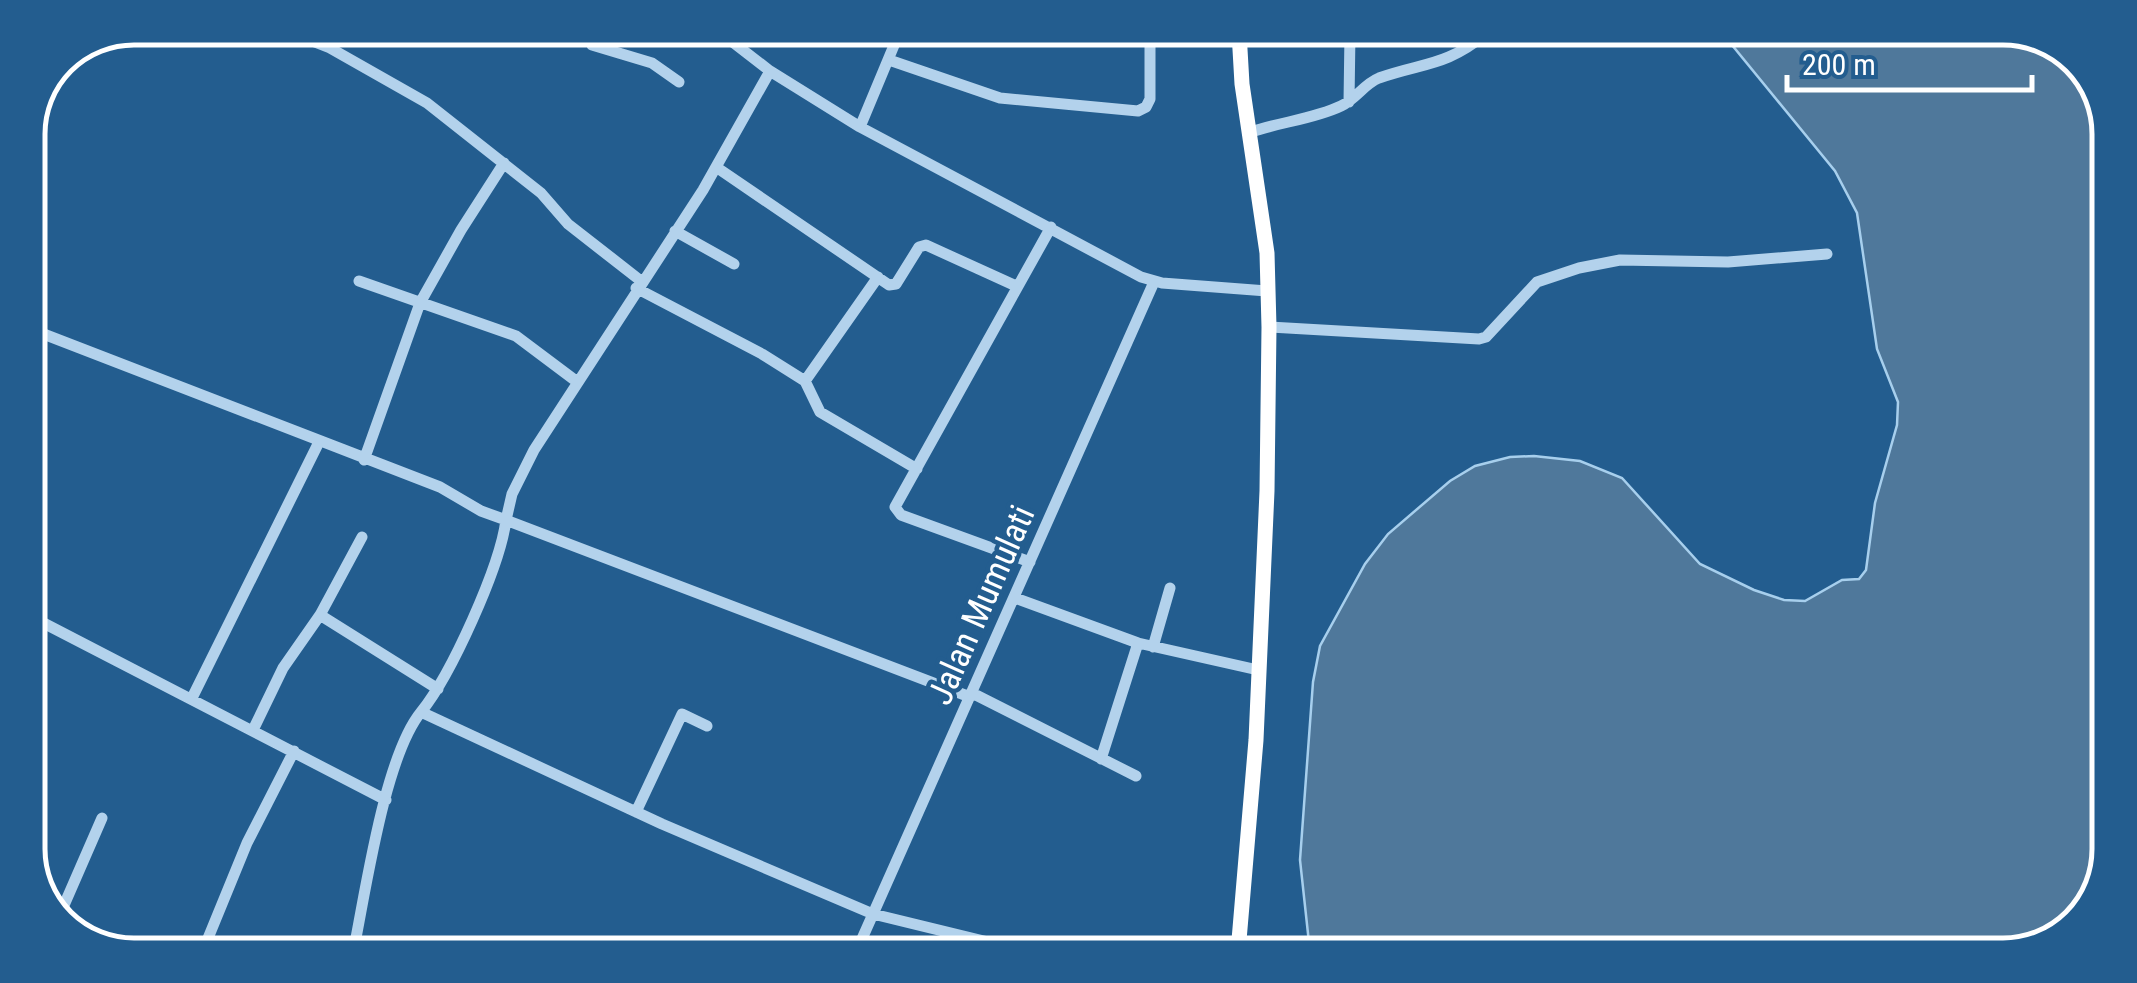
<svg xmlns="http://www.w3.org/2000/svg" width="2137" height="983" viewBox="0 0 2137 983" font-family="'Roboto Condensed',sans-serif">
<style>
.water{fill:#4f789b;stroke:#a7cfed;stroke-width:2.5}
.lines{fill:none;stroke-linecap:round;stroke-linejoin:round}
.minor{stroke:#b3d2ec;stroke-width:11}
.highway{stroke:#fff;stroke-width:15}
.labels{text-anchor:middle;stroke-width:9;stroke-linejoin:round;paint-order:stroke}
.street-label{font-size:35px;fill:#fff;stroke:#235d8f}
.rim{fill:none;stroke:#fff;stroke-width:5}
</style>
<rect width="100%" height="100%" fill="#235d8f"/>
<path class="water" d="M1723,34L2044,36L2091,74L2109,127L2101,890L2062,938L2003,955L1310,952L1300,860L1313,682L1320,646L1365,564L1388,534L1450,481L1475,466L1510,457L1534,456L1580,461L1622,478L1700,564L1754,590L1784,600L1805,601L1842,580L1859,579L1866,570L1875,503L1897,425L1898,402L1877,349L1857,213L1835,171Z"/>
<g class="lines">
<path class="minor" d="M279,28L330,48L427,103L541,193L568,224L641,281
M591,29L592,45L652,63L679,82
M717,30L770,71L860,127L1141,277L1162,283L1267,291
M889,60L1000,98L1138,111L1146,107L1150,99V32
M770,71L703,190L534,450L512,494L506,520L970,697
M1349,102L1350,33
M860,127L900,31
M1251,132C1280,122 1314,119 1341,106C1356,99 1364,84 1379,78C1425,62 1445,67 1487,33
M716,167L889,285L896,284L919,247L926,245L1016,286
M675,231L734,264
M359,281L516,336L576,381
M636,288L762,354L805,381L878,277
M1269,327L1479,339L1486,337L1537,282L1579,268L1620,260L1728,262L1827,254
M28,328L440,487L481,511L506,520C500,567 451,675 421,712
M805,381L820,412L917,469
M364,460L420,303L461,230L504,163
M1030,562L901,515L895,507L1051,227
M1015,598L1138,643L1258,670
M28,615L386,800
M320,615L438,689
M1153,647L1170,588
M972,693L1136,776
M192,698L319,442
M253,730L283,668L320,615L362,537
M1101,759L1138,643
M636,812L682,714L707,726
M58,919L102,818
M204,948L247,843L294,751
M354,948C366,889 385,756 421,712L662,824L873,914L1025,951
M857,950L1154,282"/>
<path class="highway" d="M1238,952L1256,740L1267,491L1269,327L1267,253L1242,84L1239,32"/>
</g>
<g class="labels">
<g class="street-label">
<text transform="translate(981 605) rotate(-66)" y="12">Jalan Mumulati</text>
</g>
</g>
<path d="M0 0H2137V983H0ZM134 45H2003A89 89 0 0 1 2092 134V849A89 89 0 0 1 2003 938H134A89 89 0 0 1 45 849V134A89 89 0 0 1 134 45Z" fill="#235d8f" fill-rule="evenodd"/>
<path class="rim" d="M134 45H2003A89 89 0 0 1 2092 134V849A89 89 0 0 1 2003 938H134A89 89 0 0 1 45 849V134A89 89 0 0 1 134 45Z"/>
<path d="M1787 75v15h245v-15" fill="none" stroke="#ffffff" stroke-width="5"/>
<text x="1802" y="75" font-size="30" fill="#ffffff" stroke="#235d8f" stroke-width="8" paint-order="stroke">200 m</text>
</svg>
